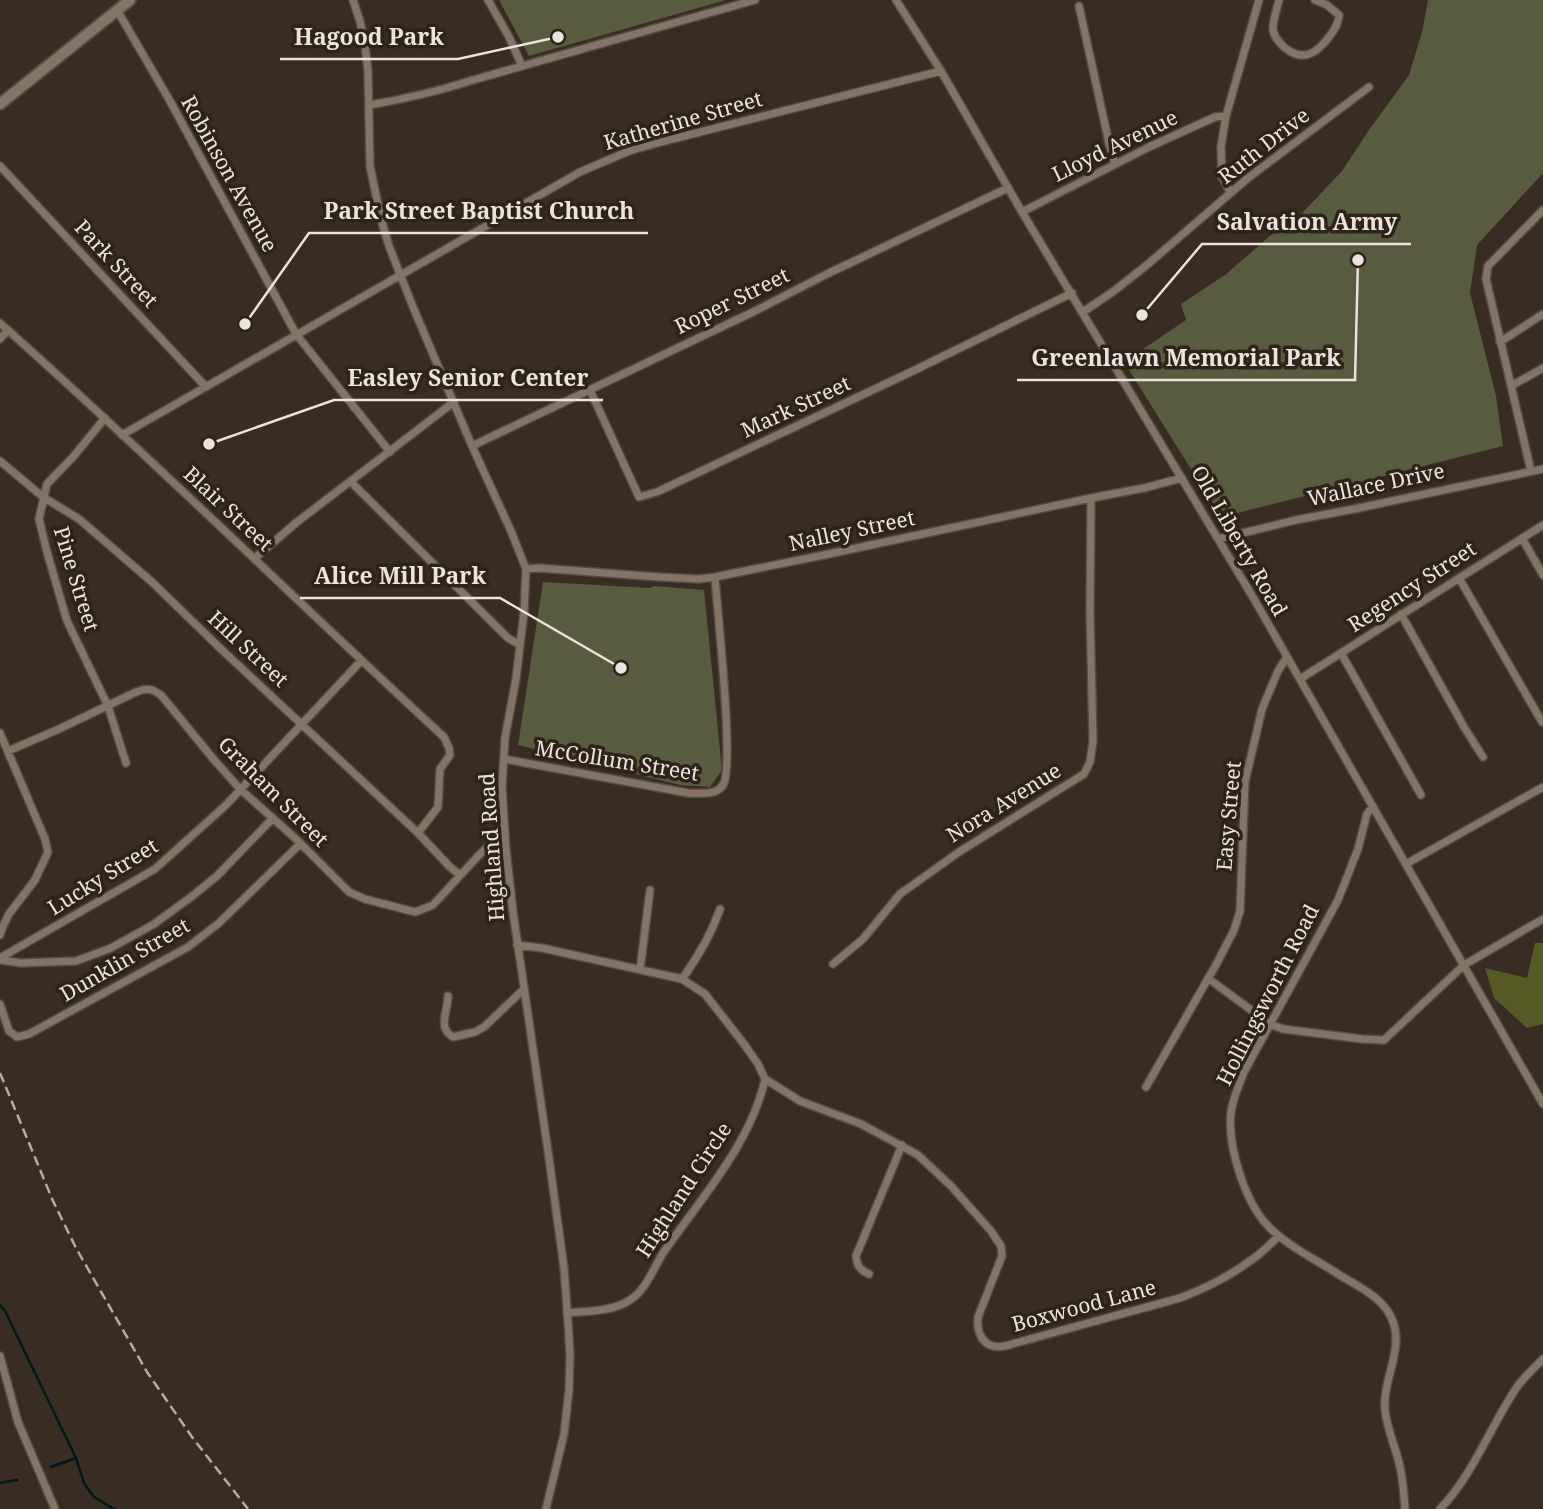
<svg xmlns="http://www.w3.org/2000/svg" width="1543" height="1509" viewBox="0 0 1543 1509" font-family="'Noto Serif',serif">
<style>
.green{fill:#595b3e}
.forest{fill:#565925}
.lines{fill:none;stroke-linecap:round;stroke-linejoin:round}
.stream{stroke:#021718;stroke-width:2.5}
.minor-casing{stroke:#554b41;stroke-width:10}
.secondary-casing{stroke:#554b41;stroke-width:14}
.minor{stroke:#837468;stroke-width:7}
.secondary{stroke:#837468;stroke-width:10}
.rail{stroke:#b6aca4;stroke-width:2.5;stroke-dasharray:10 5;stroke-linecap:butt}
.labels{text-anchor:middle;stroke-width:7;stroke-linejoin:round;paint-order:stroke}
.street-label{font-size:21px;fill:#ebe3dc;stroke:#2e2318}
.leader{fill:none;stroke:#ebe3dc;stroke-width:2.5}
.callout-dot{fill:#ebe3dc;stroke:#2e2318;stroke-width:2.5}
.callout-label{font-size:23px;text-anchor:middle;font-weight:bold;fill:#ebe3dc;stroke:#2e2318;stroke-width:7;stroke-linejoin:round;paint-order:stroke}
</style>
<rect width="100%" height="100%" fill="#392c22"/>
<path class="green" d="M499,0H726L529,56Z
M1428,0H1543V173L1477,245L1470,293L1496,396L1503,446L1221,517L1124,362L1186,320L1181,304L1225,275L1271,235L1288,228L1342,171L1369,130L1409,75L1422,32Z
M543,582L650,588L654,586L704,590L722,770L710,787L680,785L518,745Z"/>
<path class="forest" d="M1535,943H1543V1024L1527,1028L1494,998L1485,968L1527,978Z"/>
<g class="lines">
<path class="stream" d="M0,1305L5,1311L76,1458L84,1483L94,1497L114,1509
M51,1467L76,1458
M0,1483L17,1480"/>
<defs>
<path id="minor" d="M353,0L360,21L365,46L368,71L370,166L381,219L389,246L413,307L472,446L511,531L526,569L524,612L516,679L505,738L502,788L506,849L513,912L548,1151L564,1268L568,1322L570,1355L569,1390L564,1434L546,1509
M488,0L509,37L522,66
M896,0L941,71L1022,212L1254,599L1543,1104
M1279,0C1277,9 1273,19 1273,28C1273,34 1276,38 1280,43C1285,49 1295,56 1304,55C1318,55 1339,28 1339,15L1327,5L1315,0
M1079,6L1109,143L1115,164
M117,10L170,101L296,334L390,452
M369,105C405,99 439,91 473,80L755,0
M0,166L206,387
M1231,193L1222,177L1221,147L1226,116L1259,0
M1022,212L1147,148L1215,117L1226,116
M1083,312L1114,291L1148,264L1248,178L1369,87
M0,323C151,457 295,600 444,737L449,748L450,755L440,769L438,807L418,833
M0,339L8,330
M1500,342L1543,314
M1511,386L1543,368
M590,390L639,497L657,492L915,370L1072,293
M105,418L73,457L47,484L39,519L47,552L67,621L108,706L126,763
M122,435L580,172L629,151L661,142L941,71
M472,446L753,312L829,273L1008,188
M0,461L43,497L79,519L152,582L222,650L418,833L450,867L460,875
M1531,471L1486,279L1488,266L1543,210
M351,482L508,638L520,645
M1522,538L1543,575
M1218,539L1296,520L1359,508L1543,469
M255,558L297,522L454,402
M526,569L539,568L659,577L699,579L715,577L824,555L1091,498L1144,488L1182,478
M1459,578L1542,722
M1401,614L1464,727L1483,757
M1341,653L1421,795
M1300,679L1543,525
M0,733L45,839L48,852L35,880L9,914L3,926L0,935
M8,751L59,729L136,692C147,688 151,688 161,695L215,761L240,789L296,839L349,892L365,899L415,912L433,905L479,855L504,831
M504,759L688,793C700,793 716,796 723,785C735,768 717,608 715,577
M1373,806L1367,814L1358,849L1338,900L1244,1072C1239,1085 1233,1098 1231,1112C1227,1146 1245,1202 1268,1226C1287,1246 1315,1259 1338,1274C1357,1286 1381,1296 1391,1317C1406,1347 1382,1379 1385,1410C1387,1430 1396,1448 1400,1467C1403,1480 1404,1495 1405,1509
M1406,864L1543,787
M517,945L542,948L682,979L705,994L744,1044L758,1064L765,1079C752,1142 699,1201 663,1253C653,1269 646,1290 630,1300C612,1312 587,1311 567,1313
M0,958L155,869L226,805L361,661
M0,960L21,963L76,961L111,948L154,924L191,897L217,876L272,819
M833,964L863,939L900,894L959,852L1084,774L1090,762L1093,741L1090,613L1091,498
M640,970L650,890
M682,979C698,957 711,935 720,909
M1209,979L1270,1024L1283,1029L1362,1039L1384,1040L1464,965L1543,919
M448,996C448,1011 437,1028 453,1037L475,1032L484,1027L524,989
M0,1004L9,1031L17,1037L29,1034L188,947L219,923L300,844
M765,1079L800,1101L861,1124L918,1155L951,1186L991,1231L1001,1246L1002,1256L978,1317C976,1335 985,1350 1005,1346L1180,1298C1206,1288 1232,1275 1254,1258C1263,1252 1271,1243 1279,1236
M1146,1087L1217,963L1234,930L1240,911L1245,782L1262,709L1278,671L1287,657
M869,1274C860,1270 857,1266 856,1256L902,1145
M0,1356L18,1422L55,1509
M1440,1509C1473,1475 1490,1427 1517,1387C1524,1377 1534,1368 1543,1359"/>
<path id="secondary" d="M0,104L130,0"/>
</defs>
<use href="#minor" class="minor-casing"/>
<use href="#secondary" class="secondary-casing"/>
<use href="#minor" class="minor"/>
<use href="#secondary" class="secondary"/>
<path class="rail" d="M0,1073L53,1201L76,1248L147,1372L192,1437L248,1509"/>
</g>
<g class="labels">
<g class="street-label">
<text transform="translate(683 121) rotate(-16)" y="7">Katherine Street</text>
<text transform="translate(1115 146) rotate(-26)" y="7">Lloyd Avenue</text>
<text transform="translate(1264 146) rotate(-38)" y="7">Ruth Drive</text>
<text transform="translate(229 174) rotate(61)" y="7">Robinson Avenue</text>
<text transform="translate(116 264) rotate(47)" y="7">Park Street</text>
<text transform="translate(732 301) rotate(-26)" y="7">Roper Street</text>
<text transform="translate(796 407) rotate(-25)" y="7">Mark Street</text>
<text transform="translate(1376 485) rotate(-12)" y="7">Wallace Drive</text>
<text transform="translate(228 509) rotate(43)" y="7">Blair Street</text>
<text transform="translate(852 531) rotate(-12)" y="7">Nalley Street</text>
<text transform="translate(1239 541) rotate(60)" y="7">Old Liberty Road</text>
<text transform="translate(76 579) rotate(73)" y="7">Pine Street</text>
<text transform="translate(1412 587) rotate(-33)" y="7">Regency Street</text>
<text transform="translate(248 649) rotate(43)" y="7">Hill Street</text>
<text transform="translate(617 761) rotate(9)" y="7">McCollum Street</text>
<text transform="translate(273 792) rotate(45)" y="7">Graham Street</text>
<text transform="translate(1004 803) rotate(-32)" y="7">Nora Avenue</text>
<text transform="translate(1229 816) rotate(-85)" y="7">Easy Street</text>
<text transform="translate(492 847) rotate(-94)" y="7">Highland Road</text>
<text transform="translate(103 877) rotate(-32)" y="7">Lucky Street</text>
<text transform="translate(125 960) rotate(-30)" y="7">Dunklin Street</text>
<text transform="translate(1268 995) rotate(-63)" y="7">Hollingsworth Road</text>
<text transform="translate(684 1190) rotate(-57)" y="7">Highland Circle</text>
<text transform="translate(1084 1306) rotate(-15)" y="7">Boxwood Lane</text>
</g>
</g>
<path class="leader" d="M558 37L458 59H280M245 324L309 233H648M1142 315L1202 244H1411M1358 260L1355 380H1017M209 444L334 400H603M621 668L500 598H300"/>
<g class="callout-dot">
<circle cx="558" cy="37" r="7"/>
<circle cx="245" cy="324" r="7"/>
<circle cx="1142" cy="315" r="7"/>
<circle cx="1358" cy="260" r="7"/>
<circle cx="209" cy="444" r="7"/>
<circle cx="621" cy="668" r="7"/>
</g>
<g class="callout-label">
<text x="369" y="45">Hagood Park</text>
<text x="479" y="219">Park Street Baptist Church</text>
<text x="1307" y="230">Salvation Army</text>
<text x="1186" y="366">Greenlawn Memorial Park</text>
<text x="468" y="386">Easley Senior Center</text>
<text x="400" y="584">Alice Mill Park</text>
</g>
</svg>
